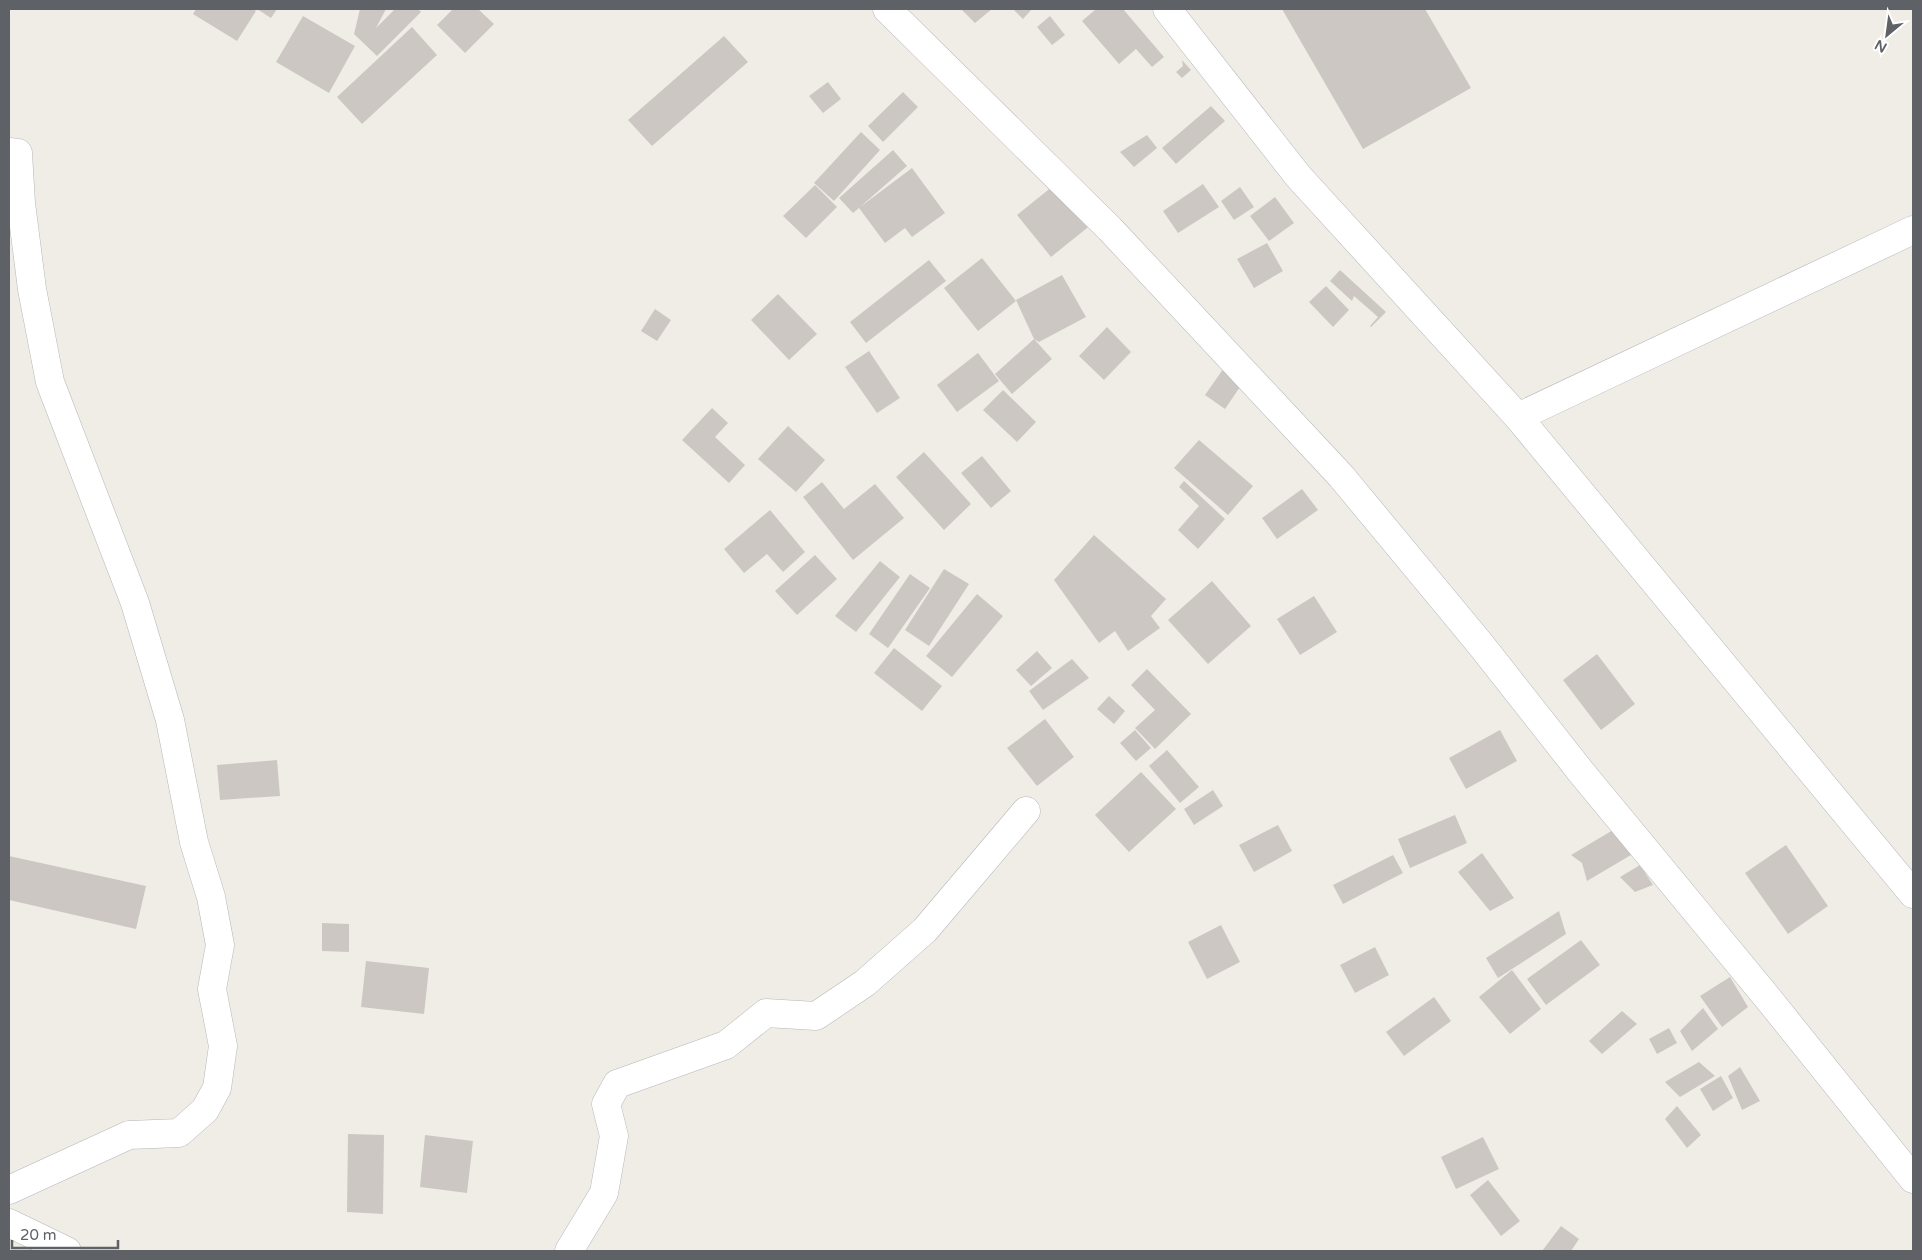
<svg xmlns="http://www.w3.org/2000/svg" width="1922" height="1260" viewBox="0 0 1922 1260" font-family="'Varela Round',sans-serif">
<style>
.building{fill:#ccc7c3}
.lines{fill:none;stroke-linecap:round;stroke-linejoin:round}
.street-casing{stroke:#b3b7ba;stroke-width:29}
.street{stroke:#fff;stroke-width:28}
</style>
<rect width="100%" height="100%" fill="#f0ede6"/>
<path class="building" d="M196,9H253L256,11L237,41L193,14Z
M257,9H277L271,18Z
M360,9H386L376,28L395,9H418L421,12L377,56L354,34Z
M453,9H478L494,24L465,53L437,25Z
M961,9H992L975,23Z
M1013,9H1032L1023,19Z
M1096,9H1123L1164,57L1152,67L1136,49L1119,64L1082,21Z
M1282,9H1425L1471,88L1363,149Z
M303,16L355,46L329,93L276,62Z
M1050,16L1065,35L1052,45L1037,27Z
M412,27L437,55L362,124L337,97Z
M724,36L748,62L652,146L628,120Z
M1182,60L1191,70L1182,78L1176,72L1183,66Z
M828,82L841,99L823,113L809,96Z
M903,92L918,107L883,142L868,126Z
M1211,106L1225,121L1176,164L1162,148Z
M861,132L880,150L834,201L814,183Z
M1147,135L1157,148L1134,167L1120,152Z
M893,150L907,166L860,207L912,168L945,213L912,237L905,228L885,243L859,208L853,213L839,198Z
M1058,182L1092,224L1051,257L1017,215Z
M1203,184L1219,207L1178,233L1163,211Z
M815,185L837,207L806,238L783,216Z
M1240,187L1254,207L1234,220L1221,201Z
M1275,197L1294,223L1269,241L1250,216Z
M1267,243L1283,271L1254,288L1237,259Z
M982,258L1016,301L978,331L944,288Z
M929,260L946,281L866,343L850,322Z
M1340,270L1386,312L1371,327L1370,326L1378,317L1354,296L1352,301L1330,281Z
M1062,275L1086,317L1039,342L1034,339L1052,359L1012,394L995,374L1034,339L1016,300Z
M1326,286L1349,310L1333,327L1309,302Z
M778,294L817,334L789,360L751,320Z
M655,309L671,320L657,341L641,331Z
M1107,327L1131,352L1104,380L1079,356Z
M869,351L900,398L877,413L845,367Z
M978,353L999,381L957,412L937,385Z
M1226,365L1242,384L1225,409L1205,395Z
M1003,390L1036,422L1017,442L983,410Z
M712,408L728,423L715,437L745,465L729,483L682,440Z
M788,426L825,460L796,492L758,459Z
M1199,440L1253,486L1228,515L1174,468Z
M924,452L971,504L944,530L896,477Z
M982,456L1011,491L991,508L961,473Z
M1184,481L1225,519L1198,549L1178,530L1199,506L1179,487Z
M822,482L844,509L875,484L904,518L853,560L803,497Z
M1302,489L1318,510L1277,539L1262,518Z
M770,510L805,552L783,572L767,554L744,573L724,549Z
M1094,535L1166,599L1151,616L1160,628L1128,651L1115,631L1099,643L1054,580Z
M815,555L837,579L797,615L775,591Z
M880,561L900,577L856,632L835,616Z
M944,569L969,584L929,646L905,630Z
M910,574L930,588L888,648L869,634Z
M1212,581L1251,626L1208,664L1168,620Z
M977,594L1003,616L952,677L926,656Z
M1314,596L1337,632L1300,655L1277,619Z
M894,648L942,686L922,711L874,673Z
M1037,651L1052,668L1031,686L1016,670Z
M1597,654L1635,704L1601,730L1563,680Z
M1072,659L1089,678L1043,710L1029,691Z
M1147,669L1191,714L1155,749L1135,728L1155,710L1131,685Z
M1109,696L1125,711L1114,724L1097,709Z
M1045,719L1074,757L1037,786L1007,748Z
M1135,730L1151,748L1136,761L1120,743Z
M1500,730L1517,761L1466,789L1449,758Z
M1167,750L1199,787L1180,803L1149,766Z
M277,760L280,796L220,800L217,765Z
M1141,772L1176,809L1129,852L1095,815Z
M1213,790L1223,806L1194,825L1184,809Z
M1455,815L1467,843L1410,868L1398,839Z
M1278,825L1292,851L1254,872L1239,845Z
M1613,830L1627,836L1631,855L1587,881L1582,863L1571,855Z
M1786,845L1828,906L1788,934L1745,873Z
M1482,853L1514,898L1490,911L1458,872Z
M1393,855L1403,873L1343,904L1333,885Z
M9,856L146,886L136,929L9,900Z
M1640,865L1653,885L1635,892L1620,877Z
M1559,911L1566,934L1498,978L1486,958Z
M322,923L349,924V952L322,951Z
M1221,925L1240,962L1207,979L1188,942Z
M1581,940L1600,965L1546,1005L1527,979Z
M1375,947L1389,975L1355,993L1340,965Z
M366,961L429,968L424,1014L361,1007Z
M1512,970L1541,1009L1510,1034L1479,997Z
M1730,977L1748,1007L1722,1027L1700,996Z
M1434,997L1451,1021L1404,1056L1386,1032Z
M1703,1008L1718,1029L1692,1051L1680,1031Z
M1622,1011L1637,1024L1602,1054L1589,1041Z
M1669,1028L1677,1043L1657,1054L1649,1039Z
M1699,1062L1715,1076L1680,1097L1665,1082Z
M1740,1067L1760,1101L1742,1110L1728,1076Z
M1721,1076L1733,1098L1713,1111L1700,1089Z
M1677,1106L1701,1135L1687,1148L1665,1119Z
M348,1134L384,1135L383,1214L347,1212Z
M425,1135L473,1141L467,1193L420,1187Z
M1483,1137L1499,1169L1456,1189L1441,1157Z
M1488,1180L1520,1221L1501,1236L1470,1195Z
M1561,1226L1579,1239L1571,1251H1542Z"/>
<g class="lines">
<defs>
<path id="street" d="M887,9L1110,229L1341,476L1481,645L1581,772L1766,996L1913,1179
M1167,9L1298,176L1518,417L1913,894
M9,152L18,153L21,203L32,289L50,382L135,603L170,720L194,842L211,897L220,945L212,989L223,1046L217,1088L205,1110L179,1133L129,1135L9,1190
M1518,417L1913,230
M9,1223L67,1251
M569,1251L604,1193L614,1136L606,1104L617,1084L726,1045L766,1013L816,1016L865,983L925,930L1026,811"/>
</defs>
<use href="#street" class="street-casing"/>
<use href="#street" class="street"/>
</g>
<rect width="1922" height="1260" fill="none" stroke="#5e6266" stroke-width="20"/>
<g transform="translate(1887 35) rotate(209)" stroke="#ffffff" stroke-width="4" paint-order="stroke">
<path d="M0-4L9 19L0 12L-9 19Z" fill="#5e6266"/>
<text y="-8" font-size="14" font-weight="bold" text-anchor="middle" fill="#5e6266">N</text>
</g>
<path d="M12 1240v8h106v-8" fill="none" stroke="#5e6266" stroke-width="2.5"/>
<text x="20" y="1240" font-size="15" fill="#5e6266" stroke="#ffffff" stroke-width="4" paint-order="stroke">20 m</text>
</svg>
